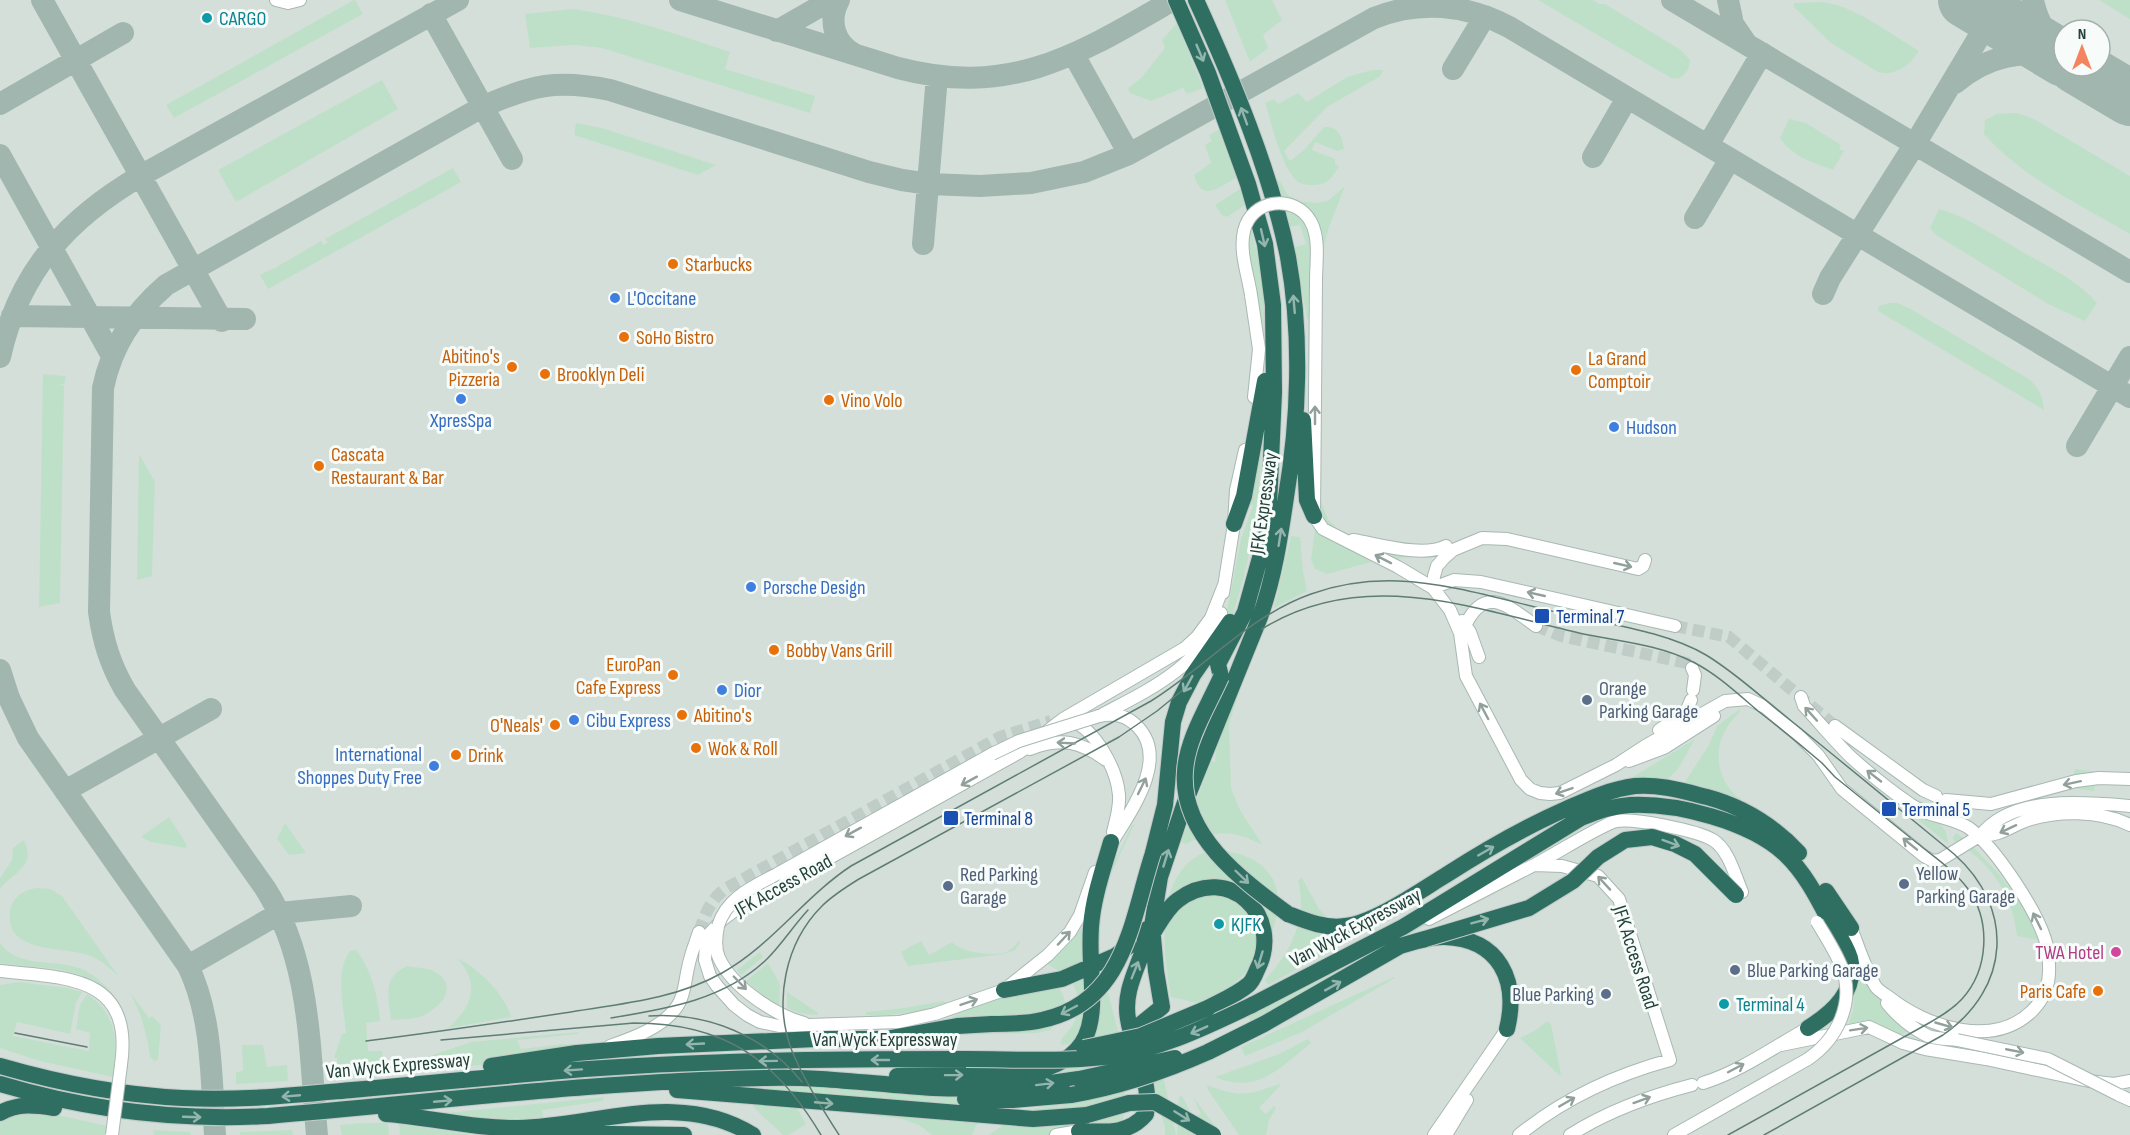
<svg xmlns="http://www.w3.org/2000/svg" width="2130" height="1135" viewBox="0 0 2130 1135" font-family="'Sofia Sans Condensed',sans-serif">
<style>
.built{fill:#d4dfda;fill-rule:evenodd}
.green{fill:#bfe0c8}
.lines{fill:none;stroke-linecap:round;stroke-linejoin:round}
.taxiway{stroke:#a2b6b0;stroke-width:22}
.runway{stroke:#a2b6b0;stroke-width:56}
.minor-tunnel{stroke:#bfccc8;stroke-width:12;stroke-dasharray:12 6;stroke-linecap:butt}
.minor-casing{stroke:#a8b8b2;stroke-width:14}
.highway-casing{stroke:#c2cac8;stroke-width:18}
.minor{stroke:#fff;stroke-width:12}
.highway{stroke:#2f6f62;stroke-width:16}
.tram{stroke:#5f7d75;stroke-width:1.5}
.minor-bridge-casing{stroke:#a8b8b2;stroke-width:14;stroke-linecap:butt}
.highway-bridge-casing{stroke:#c2cac8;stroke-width:18;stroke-linecap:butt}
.minor-bridge{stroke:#fff;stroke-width:12}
.highway-bridge{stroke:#2f6f62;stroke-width:16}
.oneway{stroke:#93b5ae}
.oneway2{stroke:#92a09c}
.culture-dot{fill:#0f9aa8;stroke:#f7fbf9;stroke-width:2}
.food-dot{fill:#e8710a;stroke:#f7fbf9;stroke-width:2}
.shop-dot{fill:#3f7fe0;stroke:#f7fbf9;stroke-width:2}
.transit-dot{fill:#1a4fb4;stroke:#f7fbf9;stroke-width:2}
.service-dot{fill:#5c6f8a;stroke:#f7fbf9;stroke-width:2}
.hotel-dot{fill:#d1479c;stroke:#f7fbf9;stroke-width:2}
.labels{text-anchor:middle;stroke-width:6;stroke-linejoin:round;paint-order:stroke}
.culture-label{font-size:20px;fill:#0d838f;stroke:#f7fbf9;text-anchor:start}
.food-label{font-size:20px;fill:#c56008;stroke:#f7fbf9;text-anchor:start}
.shop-label{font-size:20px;fill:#366cbe;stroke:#f7fbf9;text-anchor:start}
.street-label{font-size:20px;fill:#24423a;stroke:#f7fbf9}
.transit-label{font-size:20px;fill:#164399;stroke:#f7fbf9;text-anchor:start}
.service-label{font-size:20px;fill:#4e5e75;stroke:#f7fbf9;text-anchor:start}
.hotel-label{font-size:20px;fill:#b23c85;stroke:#f7fbf9;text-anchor:end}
</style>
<rect width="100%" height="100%" fill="#e6efeb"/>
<path class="built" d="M0,0H2130V1135H0ZM2064,30H2100V66H2064Z"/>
<path class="green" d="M354,0H355L363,14L174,118L166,105Z
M1225,0H1272L1282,20L1263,35L1268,48L1250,62Z
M1538,0H1593L1600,4H1605L1681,50L1690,60C1690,71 1682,81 1671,78Z
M2099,0H2130V19Z
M1820,2C1851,3 1892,35 1919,51C1910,65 1895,77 1878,72L1831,43L1794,7V3Z
M573,9C627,16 678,35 730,52L725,69L815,96L810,113L602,48L575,45L530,48L525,14Z
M1177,23L1203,88L1187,94L1183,88L1151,101L1130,93L1128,88L1141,78L1165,48L1162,40Z
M1372,70H1384L1379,77L1327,107L1284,151L1290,161L1303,151L1324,127C1339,126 1342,137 1344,149L1337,151L1315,142L1312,150L1335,159V164L1339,166C1333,176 1328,185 1315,185C1308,185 1302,185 1297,181C1281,167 1272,124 1265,103L1274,99L1278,104L1298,93L1307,102L1347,77Z
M382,80L398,109L236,202L218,170Z
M2007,113H2018L2034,119L2130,176V234C2080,205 2023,178 1984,134L1985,120L1997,114Z
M1789,119L1806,123L1841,145L1839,149L1844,151L1833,170C1814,164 1791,155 1780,138Z
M576,123L602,128L716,165L698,175L574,135Z
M1220,129L1236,178C1217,188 1202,203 1194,175L1211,163L1205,145L1212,141L1209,135Z
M453,168L461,182L268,289L260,275L274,268L275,269L278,266L321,241L324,245L328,242L325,239Z
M1275,180H1279L1288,195L1299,201L1316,203L1328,201L1345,186L1329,227L1324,246L1320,332L1311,316L1307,320L1295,247L1306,244L1300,225L1289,227Z
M1240,189L1245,205L1227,217L1222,215L1215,205Z
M1939,209C1968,217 1995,236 2021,251C2047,266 2078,280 2097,303L2085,321L2050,305L1936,235L1930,228Z
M1247,212C1257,253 1270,299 1265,342L1263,341L1237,240L1240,223Z
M1889,303H1897L1909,308L2027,378C2039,387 2043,396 2044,410L1878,311L1879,306Z
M43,374L66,376L64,384L59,385L64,386L60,603L39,607Z
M1265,429C1260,473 1257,516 1248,559C1242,588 1232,616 1223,644L1221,628L1227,611L1241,539L1253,505L1248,504Z
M139,454L155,482L152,576L137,580Z
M1319,497L1328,519L1344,536L1423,556L1375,561L1327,574L1315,569L1311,560Z
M1291,536L1300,537L1303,571L1307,591L1274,608Z
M1243,671L1245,672L1229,725L1231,788L1240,810L1262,844C1257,843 1251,839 1244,837C1225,830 1204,834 1186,844L1181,842L1211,761L1215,762L1216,749Z
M1741,708C1739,715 1729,722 1725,731C1712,754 1719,785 1742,800L1741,802L1681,788L1709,745L1717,726Z
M1695,739L1678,769L1649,798H1641L1638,794L1618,786Z
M1858,757L1941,825L1946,832L1948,844L1847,762Z
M2075,769L2098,772L2094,791L2071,788Z
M169,817L187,845L186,848L151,842L143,838L142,836Z
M285,823L306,853L289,855L277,839Z
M1132,825H1134L1111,874L1102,908L1099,946L1104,977L1126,1062L1123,1126H1075L1049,1135H989L1025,1110L1069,1103L1028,1081L1063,1069L1074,1063L1096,1032L1100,1011L1096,946L1099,909L1109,873Z
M1956,833C1964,837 1971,845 1977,851C2002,876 2027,905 2038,940L2017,936C2012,894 1991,862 1954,841L1953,837Z
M24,840C37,867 13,872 0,889V878L12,860L13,848Z
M1217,850C1311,858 1282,949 1227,989C1221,993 1215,999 1208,1002C1199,1005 1181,999 1171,997C1163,955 1154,880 1199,855C1204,852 1211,851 1217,850Z
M1302,878L1319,909L1331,922L1363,929V931L1338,947L1268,985L1265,980C1291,951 1308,920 1298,880Z
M1498,885L1251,1022L1247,1014Z
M36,888L50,889L62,896L119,977C109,967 99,958 85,954C61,947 0,953 11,907C15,895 25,890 36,888Z
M1084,923L1086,995L1078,1001C1075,975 1062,974 1046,963C1062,951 1075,940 1084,923Z
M1019,940L1020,943L1015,950L1004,954L908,966L901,952L921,941L929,955L952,942C960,952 992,956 1004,953C1011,950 1015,946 1019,940Z
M0,943C18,968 52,959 79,968C93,973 103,983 113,994H111C78,963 41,970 0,963Z
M356,950C372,970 378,997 380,1021L366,1023L368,1051H382L384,1071L360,1076L337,1077V1058H334L342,1034L346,1033C344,1008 334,972 350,951Z
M760,952L763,957L741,975L737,970Z
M457,958C478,968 505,994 511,1017L448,1028C472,1007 481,984 457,958Z
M1856,959C1872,988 1885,1007 1910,1030L1899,1036L1848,1026L1853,1010Z
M768,963L780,984L779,1006L762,995L746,981Z
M407,966C415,968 428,967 435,972C459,985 441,1008 424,1015C415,1020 401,1019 391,1020C389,997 381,978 407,966Z
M1034,975C1052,975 1065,990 1066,1008L1058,1012L966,1020H946L987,1000L1019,980Z
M1394,977L1395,978L1302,1032L1245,1056L1241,1047Z
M19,982L68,988L82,992L76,1003L70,1034L17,1022L13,1036L89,1051L90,1033L76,1029L80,1005L87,994C119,1016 117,1042 113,1077L40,1061L0,1048V985Z
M130,992L149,1018L152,1016L161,1025L158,1060L154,1061L150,1057C147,1033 141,1014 130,992Z
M787,992L818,1013V1015L799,1013L787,1008Z
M944,1001L946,1002L945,1004C919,1012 894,1016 866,1015V1012L904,1008Z
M1088,1006L1076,1043L1061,1045L1062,1038L1073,1025L1077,1014Z
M1547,1021L1551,1024L1561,1074L1559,1075L1520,1038L1536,1030Z
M1058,1022L1050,1030L1037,1033L941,1035Z
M579,1032L578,1034L517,1040L521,1049L562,1044L591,1045L509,1062L395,1074V1068L471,1042Z
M1308,1039L1311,1043C1280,1068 1257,1095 1215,1077L1279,1054Z
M242,1045H263L267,1067L287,1065L288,1081L236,1084V1072L243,1071Z
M1153,1069L1163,1075L1176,1135H1165V1128L1157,1100Z
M1279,1084L1280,1086L1259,1108L1266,1114L1274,1106L1276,1108L1269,1120L1266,1135H1239L1208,1090L1207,1085C1239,1097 1247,1096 1279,1084Z
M754,1086L823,1088L935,1096H1003L977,1124L972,1135H932L919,1125L902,1119L870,1115L735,1087Z
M1182,1096L1193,1117L1201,1114L1193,1097L1222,1135H1177L1179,1097Z
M604,1097L603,1101L542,1110L543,1118L525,1120L514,1118L517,1123L490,1122L445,1113Z
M751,1103L796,1106L806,1124L789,1135H783C773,1125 758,1114 751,1103Z
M40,1111L107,1126L105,1135H0V1122L12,1114Z
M363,1123H388L389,1135H342L340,1125Z
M399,1124L472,1135H400Z
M153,1130L190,1132L191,1135H154Z
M292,1130L293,1135H240V1132Z"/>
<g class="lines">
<path class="taxiway" d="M42,0L222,321
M680,0L898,68C1012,98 1079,54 1173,0
M839,0C828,20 834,43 854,54
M1672,0L2130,272
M1728,0L1733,24L1746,43
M1962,0L2023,36
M2033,0C2037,21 2048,39 2064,54
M431,14L512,159
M777,31L831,0
M1074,55L1129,154
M2073,66L2130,100
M1453,69L1485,16
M1955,83C1986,57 2025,46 2064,62
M0,104L123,33
M1708,145L1762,53
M0,155L112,356
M1593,157L1627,98
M1695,218L1730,159
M923,244L937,76
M1823,294L1830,278L1915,144L2001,0
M12,316L245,319
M0,357C19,271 68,218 142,175L458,0
M2077,446L2130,357
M0,670L9,698L28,738L188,966C213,1018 211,1079 215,1135
M65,791L211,709
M188,966L280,913L351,906
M317,1135C309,1050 312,962 265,888L125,690C110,664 103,641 99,612L103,388C112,345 133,314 166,285L484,106C532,85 557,79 610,90L869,172L902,180L929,184L980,186L1031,183L1084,172L1129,154L1374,18C1419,0 1466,4 1509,27L2130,397"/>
<path class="runway" d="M1966,0L2064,59
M2076,66L2130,98"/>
<path class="minor-tunnel" d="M1536,626L1561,636L1687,663L1692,668
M1675,626L1729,637L1835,726
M699,932C705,915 710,900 725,889L1000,737L1051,721"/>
<defs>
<path id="minor" d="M276,0L288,3L300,0
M1316,281L1314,516L1323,529L1398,567L1433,588L1450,610L1460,633L1466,676L1521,780L1530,789L1540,793L1550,794L1560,793L1616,765L1645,746L1725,701L1748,699L1765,707L1796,733L1818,755L1842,789L1924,856L1933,861L1940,860L1981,835C1997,837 2010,827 2025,821C2057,810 2099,810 2130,825
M1251,295L1259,349L1254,397
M1353,540C1379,544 1423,558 1446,546
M1433,588L1434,576L1437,566L1444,558L1453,550L1482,538L1507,539L1638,569L1643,566L1645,560
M1433,588L1454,580L1481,582L1675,626
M1223,593L1234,524L1236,490L1245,450
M1462,621L1470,632L1479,657
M1465,626C1485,583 1509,607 1536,626
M1692,668L1695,675L1693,690
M1801,697L1804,706C1820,723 1836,743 1853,759C1871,775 1891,791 1910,804C1928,817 1952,817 1969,828C1995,847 2035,908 2045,939C2048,948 2049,957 2049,966C2050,983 2044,999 2032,1011C1993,1049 1927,1027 1890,998C1886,995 1879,991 1876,987C1868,976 1857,943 1851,928
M1103,714C1151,689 1200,666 1221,613
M1099,716C1115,713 1126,715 1138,727C1171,762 1126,817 1108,849
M1072,721C1096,730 1117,770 1119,795C1120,807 1116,820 1113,832
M1835,726L1923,790L1936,796
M1659,730L1686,712L1691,700
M1030,749C1060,737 1080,741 1106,760
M1629,761L1664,748L1714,716
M1946,800L1991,804L2076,781L2099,778L2130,779
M1981,835C2012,795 2085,802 2130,806
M1536,864C1559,852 1589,832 1613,822C1629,816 1698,831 1713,840C1729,850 1735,876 1742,892
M1095,872L1080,915L1070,932L1048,955L1004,990L935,1014L899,1022L779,1026L760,1022L747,1015L734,1005L717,986L710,976L705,960L706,943L710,933L722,920L734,911L1020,752L1063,719L1185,648L1197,637L1211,618L1224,585
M777,874L992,754
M1429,919L1534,865L1562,866L1598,876L1619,899L1670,1060C1615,1075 1563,1099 1519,1135
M718,926C716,936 715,949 719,958C732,987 775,1015 804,1023
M0,971C66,978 134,975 121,1065
M1887,1003C1897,1016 1913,1029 1928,1036C1937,1039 1948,1039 1957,1040
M1781,1045L1869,1027L1903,1043L1925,1049L1986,1059L2089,1081L2114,1084L2130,1081
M610,1046C633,1038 664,1027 678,1005C685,994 685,980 688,968C690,956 695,944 699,932
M1703,1083C1741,1071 1774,1047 1808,1028
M2119,1095L2130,1100
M1056,1135L1079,1131
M1434,1135L1507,1029
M1446,1135L1467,1100
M1570,1135C1608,1111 1649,1096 1692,1085
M1674,1135L1808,1059"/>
<path id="highway" d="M1176,0L1208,73L1248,184L1265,244L1273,305L1274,392L1268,529L1245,612L1218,664L1221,677
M1303,420L1307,500L1314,516
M1234,524L1244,496L1265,381
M1153,853L1165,805L1173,722L1179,702L1193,675L1230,622
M1826,891L1851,928
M1288,914C1306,921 1325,929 1345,926C1375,923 1421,890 1446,875C1485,850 1525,827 1566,809C1589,799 1611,789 1635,786C1660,784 1683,791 1707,797C1744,807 1773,825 1799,853
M1153,933C1160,922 1167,908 1178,900C1228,862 1285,916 1257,970C1255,975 1252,982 1248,985C1236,995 1221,1001 1208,1008
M1004,990L1062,979L1115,956L1129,946
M1252,1005L1403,927L1581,818C1597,811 1613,806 1630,805C1677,803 1749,821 1785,854C1804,872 1816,895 1828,918C1836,931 1846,944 1850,958C1858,991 1832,1013 1808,1028
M1131,1032L1162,1007L1156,971L1152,926L1160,877L1184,805L1260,617C1274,578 1280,538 1286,497C1299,420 1302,334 1288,257C1271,172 1232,79 1196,0
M1208,1052L1264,1024L1400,946C1414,942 1430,936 1445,937C1499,939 1519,980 1507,1029
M0,1066C59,1083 120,1095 182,1098C239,1101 296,1095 352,1090C422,1084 492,1077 561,1071C696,1060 831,1059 966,1059
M491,1066L577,1053L658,1046L816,1039H885L957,1026L992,1024
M897,1076C924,1075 952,1075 980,1075C995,1075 1011,1075 1026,1073C1117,1058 1086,992 1091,927C1093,898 1103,870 1111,842
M0,1084C87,1110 178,1121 268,1116C434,1102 600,1081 766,1078C823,1076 878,1085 934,1088C983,1090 1031,1087 1079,1079
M677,1090L1033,1119L1087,1115
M965,1099L1013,1100L1071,1095
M0,1113C18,1103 35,1105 54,1108
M386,1114C430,1117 474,1129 519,1128C597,1126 680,1089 753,1135
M1079,1131C1106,1132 1128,1135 1146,1114C1152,1079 1133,1052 1128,1019C1124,996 1133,977 1141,956C1144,947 1145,938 1147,929
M541,1133L684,1135"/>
</defs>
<use href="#minor" class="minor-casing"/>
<use href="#highway" class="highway-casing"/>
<use href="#minor" class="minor"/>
<use href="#highway" class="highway"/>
<path class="tram" d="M1262,629C1363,566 1473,608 1579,633C1616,641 1658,644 1693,662C1717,674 1738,694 1758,711C1780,728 1801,745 1822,763L1835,777C1862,799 1890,821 1917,843C1934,857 1954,870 1968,889C1991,921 1989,969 1962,999C1953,1009 1941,1016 1929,1023L1728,1135
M649,1016C708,1012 765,1036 802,1082
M611,1018C666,1009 725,1000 767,959C782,944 794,925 808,910
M15,1033L87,1047
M441,1040L634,1023C724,1023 776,1059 821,1135
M366,1041C432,1033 498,1023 564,1013C618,1004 674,1000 722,973C771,946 804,897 851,866L1151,701C1206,667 1249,616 1311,594C1339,584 1368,580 1398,581C1452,583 1507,601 1560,613C1606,624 1666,631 1706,655C1736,673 1762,698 1790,720C1845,764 1899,809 1954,854C2015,908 2011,988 1943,1035L1764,1135
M839,1135C822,1108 804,1080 792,1051C773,1002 785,943 822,906C833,895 846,887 859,879L1119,737L1157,711L1184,689"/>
<defs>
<path id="minor-bridge" d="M1251,295C1248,275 1239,251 1244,231C1251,199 1295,193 1311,222C1320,239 1316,262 1316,281
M992,754L1019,741L1099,716
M718,926C727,897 753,887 777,874
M1957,1040L2048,1059L2119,1095
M1808,1059C1837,1039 1855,1003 1842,968C1836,952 1826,937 1817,922
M112,1135L121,1065"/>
<path id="highway-bridge" d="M1221,677C1208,706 1187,739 1185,771C1180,835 1242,880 1288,914
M1425,939L1529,908L1573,881L1598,857L1625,840L1652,837L1675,844L1695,854L1736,895
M992,1024C1008,1024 1026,1024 1042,1020C1126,1002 1131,920 1153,853
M1084,1048L1141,1036L1208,1008
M966,1059C1012,1059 1059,1062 1104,1057C1157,1051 1204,1028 1252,1005
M1079,1079L1175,1058
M1071,1095C1120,1087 1163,1072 1208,1052
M1087,1115L1129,1103L1155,1102L1213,1135"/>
</defs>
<use href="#minor-bridge" class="minor-bridge-casing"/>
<use href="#highway-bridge" class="highway-bridge-casing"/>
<use href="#minor-bridge" class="minor-bridge"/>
<use href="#highway-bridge" class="highway-bridge"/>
</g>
<defs><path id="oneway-shaft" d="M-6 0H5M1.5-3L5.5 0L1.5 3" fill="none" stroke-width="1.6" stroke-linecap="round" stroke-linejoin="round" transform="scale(1.5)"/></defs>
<g class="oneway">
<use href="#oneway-shaft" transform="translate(1200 53) rotate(67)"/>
<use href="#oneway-shaft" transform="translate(1244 116) rotate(-110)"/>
<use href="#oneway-shaft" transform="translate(1263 238) rotate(77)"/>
<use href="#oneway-shaft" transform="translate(1294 304) rotate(-95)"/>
<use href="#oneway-shaft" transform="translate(1280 537) rotate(-81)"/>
<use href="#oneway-shaft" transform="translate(1188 684) rotate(119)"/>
<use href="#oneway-shaft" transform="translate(1671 843) rotate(20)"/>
<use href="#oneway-shaft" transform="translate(1486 851) rotate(-30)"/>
<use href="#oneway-shaft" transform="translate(1166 858) rotate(-73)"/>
<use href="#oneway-shaft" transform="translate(1242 877) rotate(44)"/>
<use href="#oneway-shaft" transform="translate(1480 921) rotate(-15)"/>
<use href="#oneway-shaft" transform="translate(1260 960) rotate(107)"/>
<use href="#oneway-shaft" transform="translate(1135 970) rotate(-68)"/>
<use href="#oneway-shaft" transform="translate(1333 986) rotate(-29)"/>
<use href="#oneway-shaft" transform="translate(1069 1010) rotate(152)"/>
<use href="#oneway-shaft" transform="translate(1199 1030) rotate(156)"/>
<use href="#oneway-shaft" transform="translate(695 1044) rotate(177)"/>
<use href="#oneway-shaft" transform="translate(880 1060) rotate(180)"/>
<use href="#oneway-shaft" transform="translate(768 1061) rotate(179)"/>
<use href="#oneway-shaft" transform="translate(573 1070) rotate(176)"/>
<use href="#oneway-shaft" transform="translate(954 1075) rotate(-1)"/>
<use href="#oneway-shaft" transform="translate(1045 1084) rotate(-7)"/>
<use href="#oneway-shaft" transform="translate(291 1096) rotate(175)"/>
<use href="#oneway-shaft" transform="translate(443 1101) rotate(-5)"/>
<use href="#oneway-shaft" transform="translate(824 1103) rotate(5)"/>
<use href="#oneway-shaft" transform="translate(1182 1116) rotate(32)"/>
<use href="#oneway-shaft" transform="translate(192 1117) rotate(2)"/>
</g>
<g class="oneway2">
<use href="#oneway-shaft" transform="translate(1315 415) rotate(-90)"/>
<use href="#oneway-shaft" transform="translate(1383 559) rotate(-153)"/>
<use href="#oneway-shaft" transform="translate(1623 565) rotate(13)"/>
<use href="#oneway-shaft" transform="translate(1536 594) rotate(-167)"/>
<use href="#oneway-shaft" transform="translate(1484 711) rotate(-118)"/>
<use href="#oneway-shaft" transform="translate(1811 714) rotate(-132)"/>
<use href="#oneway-shaft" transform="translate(1066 743) rotate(-177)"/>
<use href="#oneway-shaft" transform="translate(1874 776) rotate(-142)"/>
<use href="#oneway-shaft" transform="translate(969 781) rotate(151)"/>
<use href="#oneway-shaft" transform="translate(2072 783) rotate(168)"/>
<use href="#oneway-shaft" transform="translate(1142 786) rotate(-64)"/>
<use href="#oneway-shaft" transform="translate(1564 791) rotate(161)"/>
<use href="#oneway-shaft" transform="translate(2008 829) rotate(155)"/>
<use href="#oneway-shaft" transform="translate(853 832) rotate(151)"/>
<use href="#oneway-shaft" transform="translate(1910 844) rotate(-141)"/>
<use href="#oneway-shaft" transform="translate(1604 883) rotate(-133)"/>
<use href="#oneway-shaft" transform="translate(2037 921) rotate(-116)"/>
<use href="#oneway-shaft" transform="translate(1064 938) rotate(-47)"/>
<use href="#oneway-shaft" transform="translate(740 983) rotate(46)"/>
<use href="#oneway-shaft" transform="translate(969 1002) rotate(-19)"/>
<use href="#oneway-shaft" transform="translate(1944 1025) rotate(16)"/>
<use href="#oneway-shaft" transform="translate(1859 1029) rotate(-9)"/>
<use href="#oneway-shaft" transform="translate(2015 1051) rotate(11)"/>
<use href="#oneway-shaft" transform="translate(1736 1068) rotate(-28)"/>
<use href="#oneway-shaft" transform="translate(1642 1100) rotate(-20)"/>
<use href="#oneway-shaft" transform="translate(1567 1102) rotate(-30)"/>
</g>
<g class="culture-dot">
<circle cx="207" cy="18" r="6"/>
<circle cx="1219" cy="924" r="6"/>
<circle cx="1724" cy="1004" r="6"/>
</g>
<g class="food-dot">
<circle cx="673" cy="264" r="6"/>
<circle cx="624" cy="337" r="6"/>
<circle cx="512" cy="367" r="6"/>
<circle cx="1576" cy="370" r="6"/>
<circle cx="545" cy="374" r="6"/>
<circle cx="829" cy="400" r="6"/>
<circle cx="319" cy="466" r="6"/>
<circle cx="774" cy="650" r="6"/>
<circle cx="673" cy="675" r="6"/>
<circle cx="682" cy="715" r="6"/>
<circle cx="555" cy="725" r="6"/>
<circle cx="696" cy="748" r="6"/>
<circle cx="456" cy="755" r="6"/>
<circle cx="2098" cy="991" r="6"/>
</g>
<g class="shop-dot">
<circle cx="615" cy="298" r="6"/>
<circle cx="461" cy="399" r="6"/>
<circle cx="1614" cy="427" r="6"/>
<circle cx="751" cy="587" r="6"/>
<circle cx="722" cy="690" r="6"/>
<circle cx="574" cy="720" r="6"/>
<circle cx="434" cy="766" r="6"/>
</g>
<g class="transit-dot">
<rect x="1534" y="608" width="16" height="16" rx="3"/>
<rect x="1881" y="801" width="16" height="16" rx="3"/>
<rect x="943" y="810" width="16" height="16" rx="3"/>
</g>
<g class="service-dot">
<circle cx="1587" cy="700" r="6"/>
<circle cx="1904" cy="884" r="6"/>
<circle cx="948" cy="886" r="6"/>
<circle cx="1735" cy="970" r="6"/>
<circle cx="1606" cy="994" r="6"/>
</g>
<circle class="hotel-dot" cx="2116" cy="952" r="6"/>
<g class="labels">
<g class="culture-label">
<text x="219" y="25">CARGO</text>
<text x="1231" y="931">KJFK</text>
<text x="1736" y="1011">Terminal 4</text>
</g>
<g class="food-label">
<text x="685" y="271">Starbucks</text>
<text x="636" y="344">SoHo Bistro</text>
<text x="500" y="363" text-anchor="end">Abitino's<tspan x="500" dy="23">Pizzeria</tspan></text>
<text x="1588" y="365">La Grand<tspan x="1588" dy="23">Comptoir</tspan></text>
<text x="557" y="381">Brooklyn Deli</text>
<text x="841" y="407">Vino Volo</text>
<text x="331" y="461">Cascata<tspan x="331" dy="23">Restaurant &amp; Bar</tspan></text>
<text x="786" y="657">Bobby Vans Grill</text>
<text x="661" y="671" text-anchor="end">EuroPan<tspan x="661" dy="23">Cafe Express</tspan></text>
<text x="694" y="722">Abitino's</text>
<text x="543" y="732" text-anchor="end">O'Neals'</text>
<text x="708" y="755">Wok &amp; Roll</text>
<text x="468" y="762">Drink</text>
<text x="2086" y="998" text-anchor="end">Paris Cafe</text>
</g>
<g class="shop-label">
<text x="627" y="305">L'Occitane</text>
<text x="461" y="427" text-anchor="middle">XpresSpa</text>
<text x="1626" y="434">Hudson</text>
<text x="763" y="594">Porsche Design</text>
<text x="734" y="697">Dior</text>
<text x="586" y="727">Cibu Express</text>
<text x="422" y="761" text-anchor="end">International<tspan x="422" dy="23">Shoppes Duty Free</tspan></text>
</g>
<g class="street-label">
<text transform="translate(1263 503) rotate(-82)" y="7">JFK Expressway</text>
<text transform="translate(783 885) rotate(-29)" y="7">JFK Access Road</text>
<text transform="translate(1355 927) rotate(-28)" y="7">Van Wyck Expressway</text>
<text transform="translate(1636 957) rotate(72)" y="7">JFK Access Road</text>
<text x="885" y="1046">Van Wyck Expressway</text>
<text transform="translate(398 1065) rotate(-5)" y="7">Van Wyck Expressway</text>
</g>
<g class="transit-label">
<text x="1556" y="623">Terminal 7</text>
<text x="1902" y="816">Terminal 5</text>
<text x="964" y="825">Terminal 8</text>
</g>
<g class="service-label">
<text x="1599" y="695">Orange<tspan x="1599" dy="23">Parking Garage</tspan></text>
<text x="1916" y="880">Yellow<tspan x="1916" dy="23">Parking Garage</tspan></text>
<text x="960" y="881">Red Parking<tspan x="960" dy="23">Garage</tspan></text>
<text x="1747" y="977">Blue Parking Garage</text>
<text x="1594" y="1001" text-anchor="end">Blue Parking</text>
</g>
<g class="hotel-label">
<text x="2104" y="959">TWA Hotel</text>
</g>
</g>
<g transform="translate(2082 48)"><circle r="28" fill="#f7fbf9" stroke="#a3b1ad" stroke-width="1.5"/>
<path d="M0-4.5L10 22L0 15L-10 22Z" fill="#f4845f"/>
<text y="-9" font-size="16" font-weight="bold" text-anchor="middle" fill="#24423a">N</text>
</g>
</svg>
